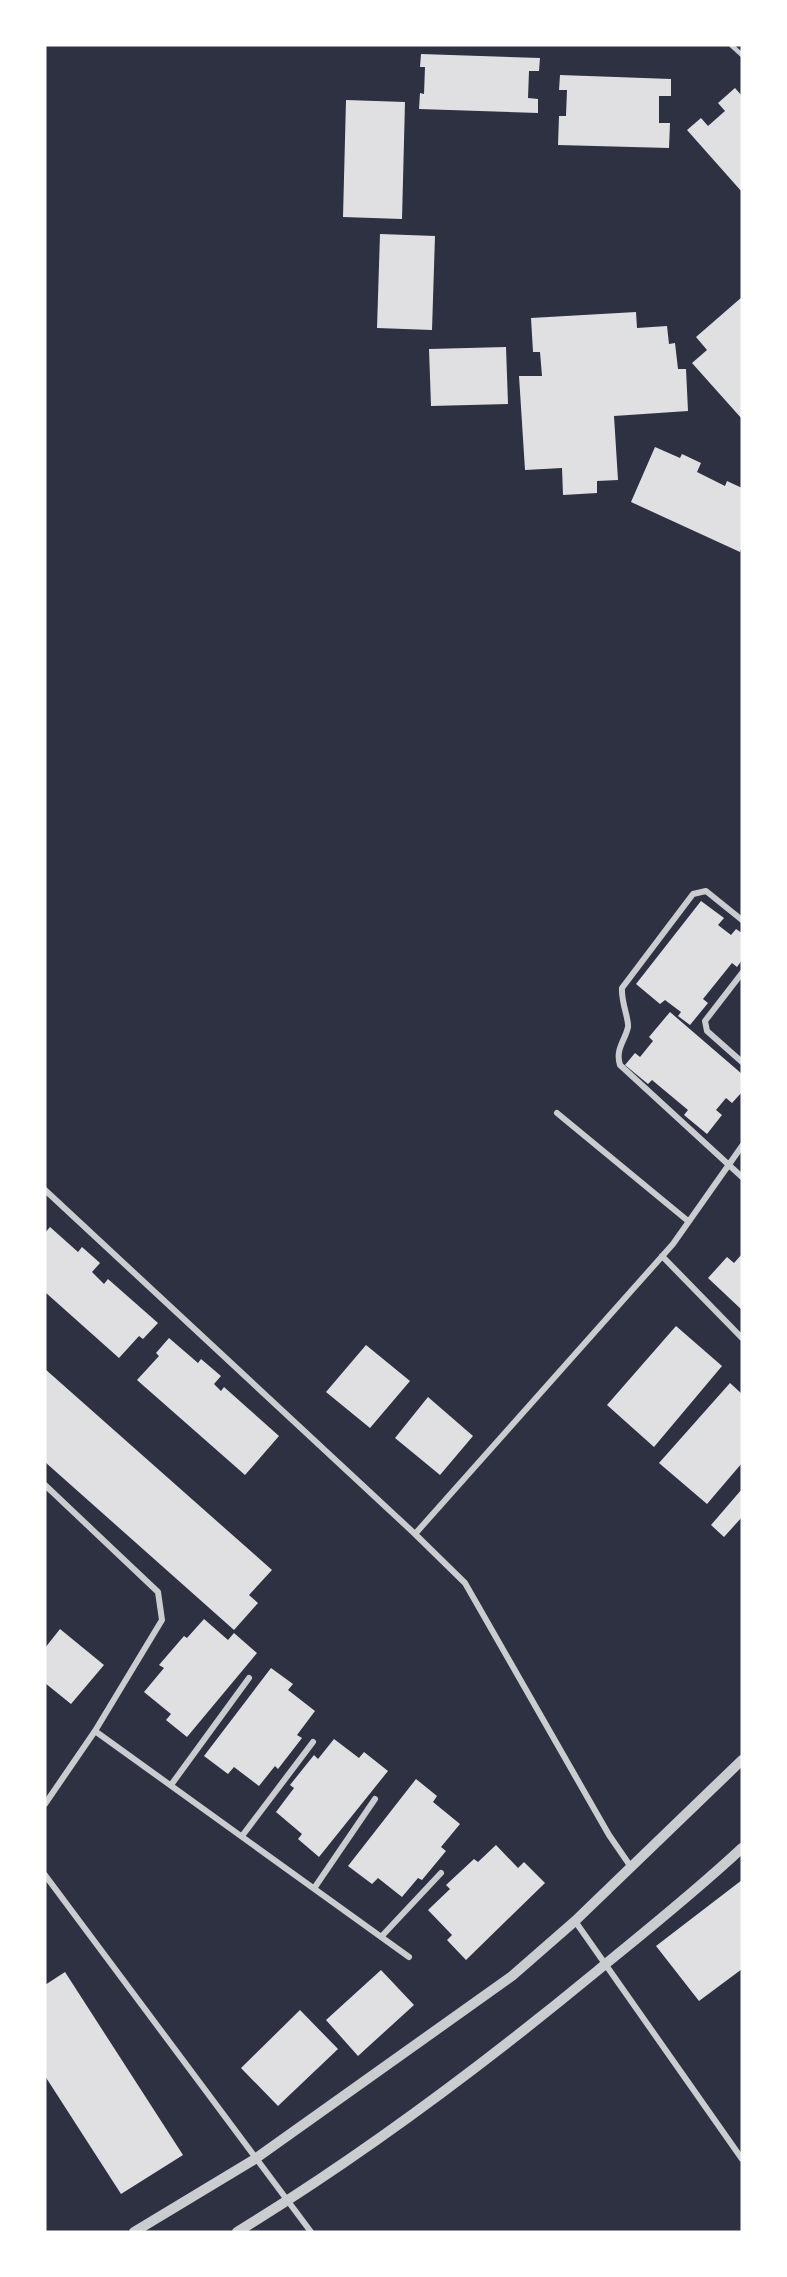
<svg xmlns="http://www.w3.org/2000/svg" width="787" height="2277" viewBox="0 0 787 2277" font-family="'PT Sans Narrow',sans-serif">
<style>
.building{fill:#e0e0e3}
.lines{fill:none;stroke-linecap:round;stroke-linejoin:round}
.service{stroke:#caccd0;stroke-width:4.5}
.minor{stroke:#caccd0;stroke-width:6}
.tertiary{stroke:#caccd0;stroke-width:10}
</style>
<rect width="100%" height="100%" fill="#2d3142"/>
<path class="building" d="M421,54L540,58L539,71H529L528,98L538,99V113L419,109L420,93L424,94L425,67H420Z
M560,75L671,79V96H659V123H670L669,148L558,145L559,116H566L567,90H559Z
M735,88L742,96V192L687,130L701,118L708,126L725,111L718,103Z
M346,100L405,102L402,219L343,217Z
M380,234L435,236L432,330L377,328Z
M742,297V419L692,363L707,350L696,337Z
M636,312L637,328L667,326L669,344L675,343L678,369H686L688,411L614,416L618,480L597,481V493L563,495L562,468L525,470L519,376H542L540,352H533L531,318Z
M506,347L508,404L431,406L429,349Z
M655,447L680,458L682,454L701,463L697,472L725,486L727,481L742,488V547L740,552L631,502Z
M701,901L724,918L718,925L731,935L736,929L742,933V960L737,967L732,963L703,999L708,1003L690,1025L678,1016L681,1012L665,1000L660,1004L636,984Z
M670,1012L742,1074V1092L732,1103L726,1098L716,1110L722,1115L707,1134L684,1115L688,1110L652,1080L648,1084L625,1065L635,1053L640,1057L653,1041L649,1037Z
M50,1227L78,1252L82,1247L100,1263L92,1272L104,1284L108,1279L158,1323L143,1339L139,1336L119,1358L45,1292V1233Z
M742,1254V1310L708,1278L727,1257L734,1263Z
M676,1326L722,1366L654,1447L607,1405Z
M169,1338L198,1363L201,1359L221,1376L214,1384L221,1391L224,1387L279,1436L245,1475L137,1380L159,1356L156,1353Z
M366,1345L410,1381L370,1428L326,1392Z
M45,1369L272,1570L249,1595L258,1603L234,1630L45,1462Z
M730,1383L742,1394V1463L707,1504L659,1463Z
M428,1397L473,1436L440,1475L395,1438Z
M742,1489V1517L724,1537L711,1525Z
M204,1619L228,1640L234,1633L257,1653L187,1737L166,1720L171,1714L144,1692L164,1668L159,1665L184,1636L187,1638Z
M60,1629L104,1665L71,1704L45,1683V1648Z
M271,1668L293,1684L288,1690L315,1711L297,1735L302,1738L278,1769L275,1766L259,1786L234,1767L228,1774L204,1756Z
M334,1739L359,1758L364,1752L388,1771L319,1857L298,1839L302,1834L276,1812L294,1788L290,1785L314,1755L318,1759Z
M416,1779L437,1796L433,1802L460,1824L441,1847L446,1851L422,1880L418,1878L402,1897L378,1878L372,1884L348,1866Z
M496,1845L518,1868L524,1862L545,1883L466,1960L447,1940L452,1935L428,1910L450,1889L446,1885L474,1859L478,1862Z
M742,1880V1969L699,2001L656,1946Z
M381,1970L414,2005L358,2056L326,2020Z
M65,1972L183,2155L121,2194L45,2076V1985Z
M300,2010L338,2049L278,2106L241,2068Z"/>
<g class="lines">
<path class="service" d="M731,45L742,55"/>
<path class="minor" d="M742,920L706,891L693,894L622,988C621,1002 629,1019 628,1027C625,1041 615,1049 620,1065L742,1177
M742,973L705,1021L707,1031L742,1062
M557,1113L688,1221
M45,1190L415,1534L673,1244L742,1146
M662,1256L742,1338
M45,1485L158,1592L162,1620L95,1731L45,1804
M415,1534L465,1583L609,1835L631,1867
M95,1731L409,1957
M171,1785L249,1678
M242,1836L313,1742
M45,1875L311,2232
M315,1887L375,1799
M575,1921L742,2159
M381,1937L441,1873"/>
<path class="tertiary" d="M134,2232L255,2159L512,1976L575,1921L742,1760
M237,2232C363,2155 483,2065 597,1971C646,1931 696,1891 742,1848"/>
</g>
<rect width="787" height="2277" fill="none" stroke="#ffffff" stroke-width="93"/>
</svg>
